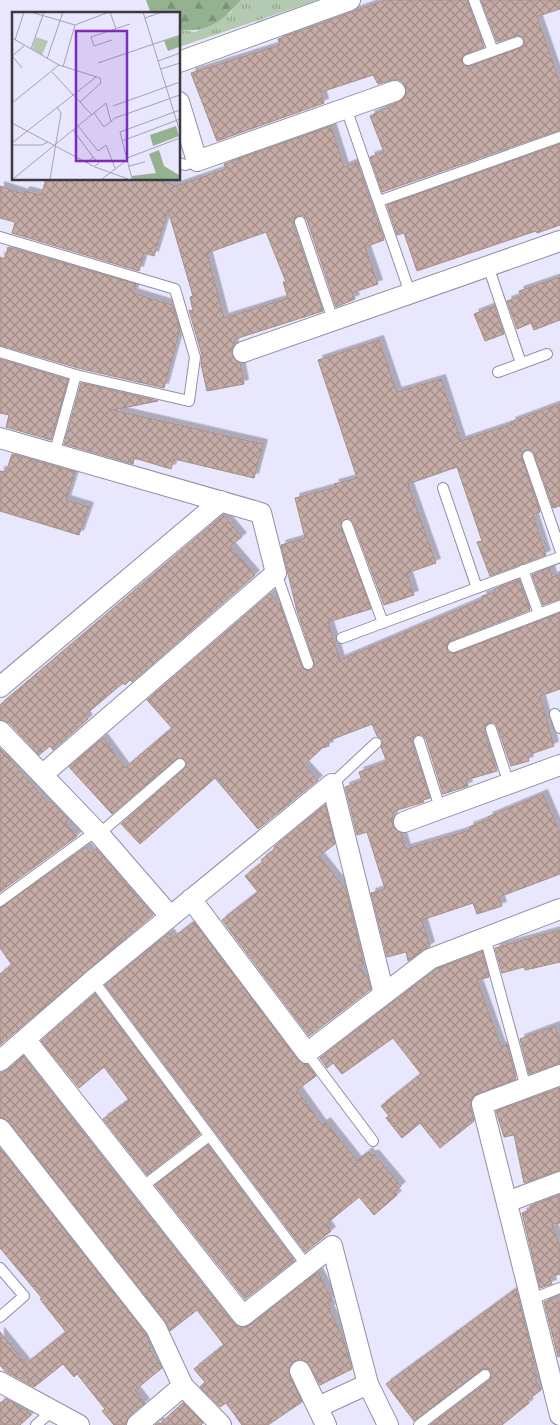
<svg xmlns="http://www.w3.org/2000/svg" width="560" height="1425" viewBox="0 0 560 1425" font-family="'Work Sans',sans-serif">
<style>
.grass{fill:url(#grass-tufts)}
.forest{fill:url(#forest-firs)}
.building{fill:url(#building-cross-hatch);stroke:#a68e88;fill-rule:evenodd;filter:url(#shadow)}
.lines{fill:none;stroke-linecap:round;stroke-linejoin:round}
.service-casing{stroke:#918fa4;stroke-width:12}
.minor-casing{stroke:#918fa4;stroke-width:22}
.service{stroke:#fff;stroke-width:10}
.minor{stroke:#fff;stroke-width:20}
.inset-road{fill:none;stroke:#a3a1b3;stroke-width:1}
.view{fill:#7b2cbf;fill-opacity:0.15;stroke:#7b2cbf;stroke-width:2.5}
.inset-edge{fill:none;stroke:#3a3942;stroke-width:2.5}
</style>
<defs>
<pattern id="grass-tufts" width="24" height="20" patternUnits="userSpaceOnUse" patternTransform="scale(1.25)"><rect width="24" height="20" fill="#b4cab0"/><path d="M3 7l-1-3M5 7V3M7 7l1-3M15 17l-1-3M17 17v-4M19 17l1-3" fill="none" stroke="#93a591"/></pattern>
<pattern id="forest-firs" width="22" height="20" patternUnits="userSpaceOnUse" patternTransform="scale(1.25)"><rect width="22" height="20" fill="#94b28f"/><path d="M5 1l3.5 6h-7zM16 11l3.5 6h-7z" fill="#7a9276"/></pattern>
<pattern id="building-cross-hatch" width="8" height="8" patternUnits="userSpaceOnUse" patternTransform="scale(1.25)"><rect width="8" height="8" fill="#c6aca6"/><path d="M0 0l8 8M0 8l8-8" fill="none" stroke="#a28d89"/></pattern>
<filter id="shadow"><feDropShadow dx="4.5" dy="-4.5" stdDeviation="0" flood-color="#0004"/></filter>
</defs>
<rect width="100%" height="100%" fill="#e9e7fe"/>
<path class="grass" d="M241,0H318L179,47V30L195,32L230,13Z"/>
<path class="forest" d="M146,0H241C223,21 207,33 179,30V14H151Z"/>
<path class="building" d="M385,0H467L484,47L462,56V63L467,67L520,48L525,44L524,39L519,35L497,42L481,0H560V9L538,16V20L560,83V130L382,192L370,157L384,152L370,116L404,99L406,88L403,82L397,79L378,84L373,75L321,92L324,103L217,141L191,73L280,45L278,39Z
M331,126L344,167L357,162L384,240L365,247L378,284L352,293L355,299L336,307L307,220L302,215L295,217L293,224L323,311L235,339L232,355L240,363L244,384L207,391L201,364L202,355L189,310L193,311L190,297L193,296L168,210L154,256L144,253L139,271L12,233L15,222L0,218V186L24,194L25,191L41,195L46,179H155L176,186L226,169L224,164ZM266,232L286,282H283L288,298L224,318L207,253Z
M560,144V225L537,233L536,231L417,271L404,233L397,235L387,205Z
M8,247L136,284L133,293L172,305L180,329L164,388L78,368L0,345V257L5,259Z
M560,277V320L534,330L531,323L517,329L507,301L521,296L519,291Z
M494,306L504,334L485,341L474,314Z
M379,340L397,392L441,379L461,441L512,424L511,422L560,404V506L553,508L533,451L525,450L521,455L540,512L533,515L546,555L490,576L477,542L482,541L457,467L408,484L436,563L407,573L414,595L384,605L353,522L348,518L340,523L371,609L328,622L340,660L483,599L482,596L495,592L494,589L519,580L530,610L451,641L446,645L448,652L455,653L560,613V689L540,696L554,746L531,754L528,757L529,761L511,766L497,726L493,722L488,723L484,731L497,771L466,780L468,786L443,794L426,739L421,734L416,735L412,743L430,798L423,800L424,802L394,811L392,820L393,827L401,833L406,849L470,830L469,827L489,819L488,817L543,794L560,833V874L499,897L502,906L477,914L473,903L422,920L430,946L408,961L406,952L387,957L371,893L385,889L367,832L357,835L345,787L362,781L359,772L387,762L381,747L383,741L377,736L372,724L328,741L329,746L322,748L304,765L318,780L258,829L215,778L140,844L121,824L184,769L187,763L185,759H176L112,814L69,767L103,738L125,768L172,728L147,700L270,594L280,605L302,667L307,671L313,668L314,662L297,611L281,545L305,538L295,498L336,487L334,484L357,478L318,360Z
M0,359L68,380L51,440L6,427L9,415L0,413Z
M81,383L158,401L113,410L263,444L254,478L174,459L171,469L134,458L133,464L64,444Z
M12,454L75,472L66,500L89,507L79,535L0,511V471L6,472Z
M223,515L242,537L230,546L255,575L132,682L130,680L125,685L123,683L85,715L88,719L53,750L50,746L39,755L9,723L0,719V705Z
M550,568L552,577L560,574V599L543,605L532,575Z
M0,748L48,803L50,801L68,819L65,822L77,836L0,892Z
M325,805L335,844L319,856L346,890L364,964L358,965L368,978L371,989L309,1036L222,920L258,892L245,876L263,862L261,860L275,849L274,847Z
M86,847L91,853L96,849L153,915L0,1045V974L12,965L0,948V908Z
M194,922L298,1060L307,1065L316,1076L297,1090L322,1125L326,1122L357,1161L368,1152L371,1156L374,1154L401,1186L394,1192L397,1195L374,1215L359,1197L326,1224L331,1231L305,1252L105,985L169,933L173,938Z
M560,930V962L525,970L524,967L502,973L495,948Z
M482,952L489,977L477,980L501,1047L507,1044L516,1079L473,1096L470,1106L474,1121L440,1148L420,1123L402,1138L386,1118L389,1116L381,1106L421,1074L393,1038L342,1074L333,1063L327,1068L320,1058L436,969Z
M95,994L200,1134L147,1175L103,1119L129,1100L104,1067L79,1088L41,1041Z
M555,1026L560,1040V1063L529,1074L520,1039Z
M23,1056L234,1324L244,1328L250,1325L318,1272L332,1300L328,1303L331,1308L329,1309L342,1335L352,1369L320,1385L307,1362L300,1359L294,1361L288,1371L302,1402L268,1425H242L226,1403L220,1407L200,1387L205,1382L194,1369L224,1345L197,1310L170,1331L165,1321L9,1122L0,1117V1073L8,1070Z
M560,1088V1170L524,1183L514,1135L504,1137L496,1111Z
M208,1145L294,1261L245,1299L155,1185Z
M0,1148L146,1334L151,1346L149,1348L162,1368L135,1390L145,1403L129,1416L125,1425H114L102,1411L105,1409L77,1374L74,1377L63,1364L34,1387L5,1371L0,1365V1332L26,1364L66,1332L40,1299L42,1298L0,1248Z
M560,1195V1223L552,1224L560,1246V1274L550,1277L552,1284L540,1288L522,1213L530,1210V1206Z
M516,1289L535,1364L532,1365L538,1377L535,1379L541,1390L527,1401L529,1403L502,1425H430L490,1380L491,1371L484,1368L414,1421L386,1384Z
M557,1297L560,1305V1356L558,1357L544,1302Z
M6,1399L26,1410L31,1415L20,1425H0V1403Z
M183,1403L203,1423L201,1425H155L159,1422L160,1424Z"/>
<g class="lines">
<defs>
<path id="service" d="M474,0L493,51
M468,60L518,42
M346,108L410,293
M179,163L185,165L197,161
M379,201L560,137
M300,222L333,320
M0,237L175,289L195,357L189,401L76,375L0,352
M488,266L521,363
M498,372L547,354
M54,455L76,375
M528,456L560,549
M443,488L477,588
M347,525L383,623
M523,570L539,614L560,606
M276,573L308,664
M342,638L560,557
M453,647L539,614
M555,714L560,728
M491,729L509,784
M419,741L440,808
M332,784L376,743
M99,834L180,764
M0,901L96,831
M485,937L526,1088
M93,980L307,1266
M307,1053L373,1141
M142,1187L209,1136
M0,1268L24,1296L0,1317
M532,1299L560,1288
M36,1425L52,1411
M419,1425L485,1375"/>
<path id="minor" d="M179,62L350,0
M179,102L197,161L395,91
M243,352L560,241
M0,438L261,513L276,573L42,775
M0,687L221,501
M0,731L99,834L170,916
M404,822L560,765
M191,899L307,1053L430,959L560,909
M25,1039L243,1316L332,1246L368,1384L388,1425
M0,1061L93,980L332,784L384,994
M560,1075L482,1104L560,1415
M0,1129L156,1328L183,1386
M507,1202L560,1182
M300,1371L326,1425
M0,1382L79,1425
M318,1407L368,1384
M137,1425L183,1386L221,1425"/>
</defs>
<use href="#service" class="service-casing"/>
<use href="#minor" class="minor-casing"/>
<use href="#service" class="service"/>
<use href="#minor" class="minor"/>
</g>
<g transform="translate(12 12)">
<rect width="168" height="168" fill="#e9e7fe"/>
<path d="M24,25L36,29L30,43L20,37Z" fill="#b4cab0"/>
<path d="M167,24V35L156,39L152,29ZM164,114L167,124L141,134L138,123ZM147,138L152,154L167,163V167H121L120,164L144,161L137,142Z" fill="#94b28f"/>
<path class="inset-road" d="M19,0L63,13M98,0L104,17M131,0L168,120M133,6L150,0M0,26L47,53L88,66L89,71L68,90M3,28L12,0M100,28L82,34L79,25L118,12M19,37L32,0M0,44L12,34M0,44L10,56M35,47L51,0M146,49L168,41M86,51L168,23M51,55L63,13L97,0M149,57L168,51M40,60L80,103M0,91L47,53M101,94L168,70M82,101L92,115L103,106L168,83M0,111L83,155L116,167M66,114L86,139L94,133L103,156M61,118L81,145M110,129L168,107M0,131L84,65M0,133H30L36,130M115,146L168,126M75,151L81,145L87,151L83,154M117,154L133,150M1,167L94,91L99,110M38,167L49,101L45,95M90,167L115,148M120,167L108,120L168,98"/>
<path class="view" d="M64,19H115V149H64Z"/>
<rect width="168" height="168" class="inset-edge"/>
</g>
</svg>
